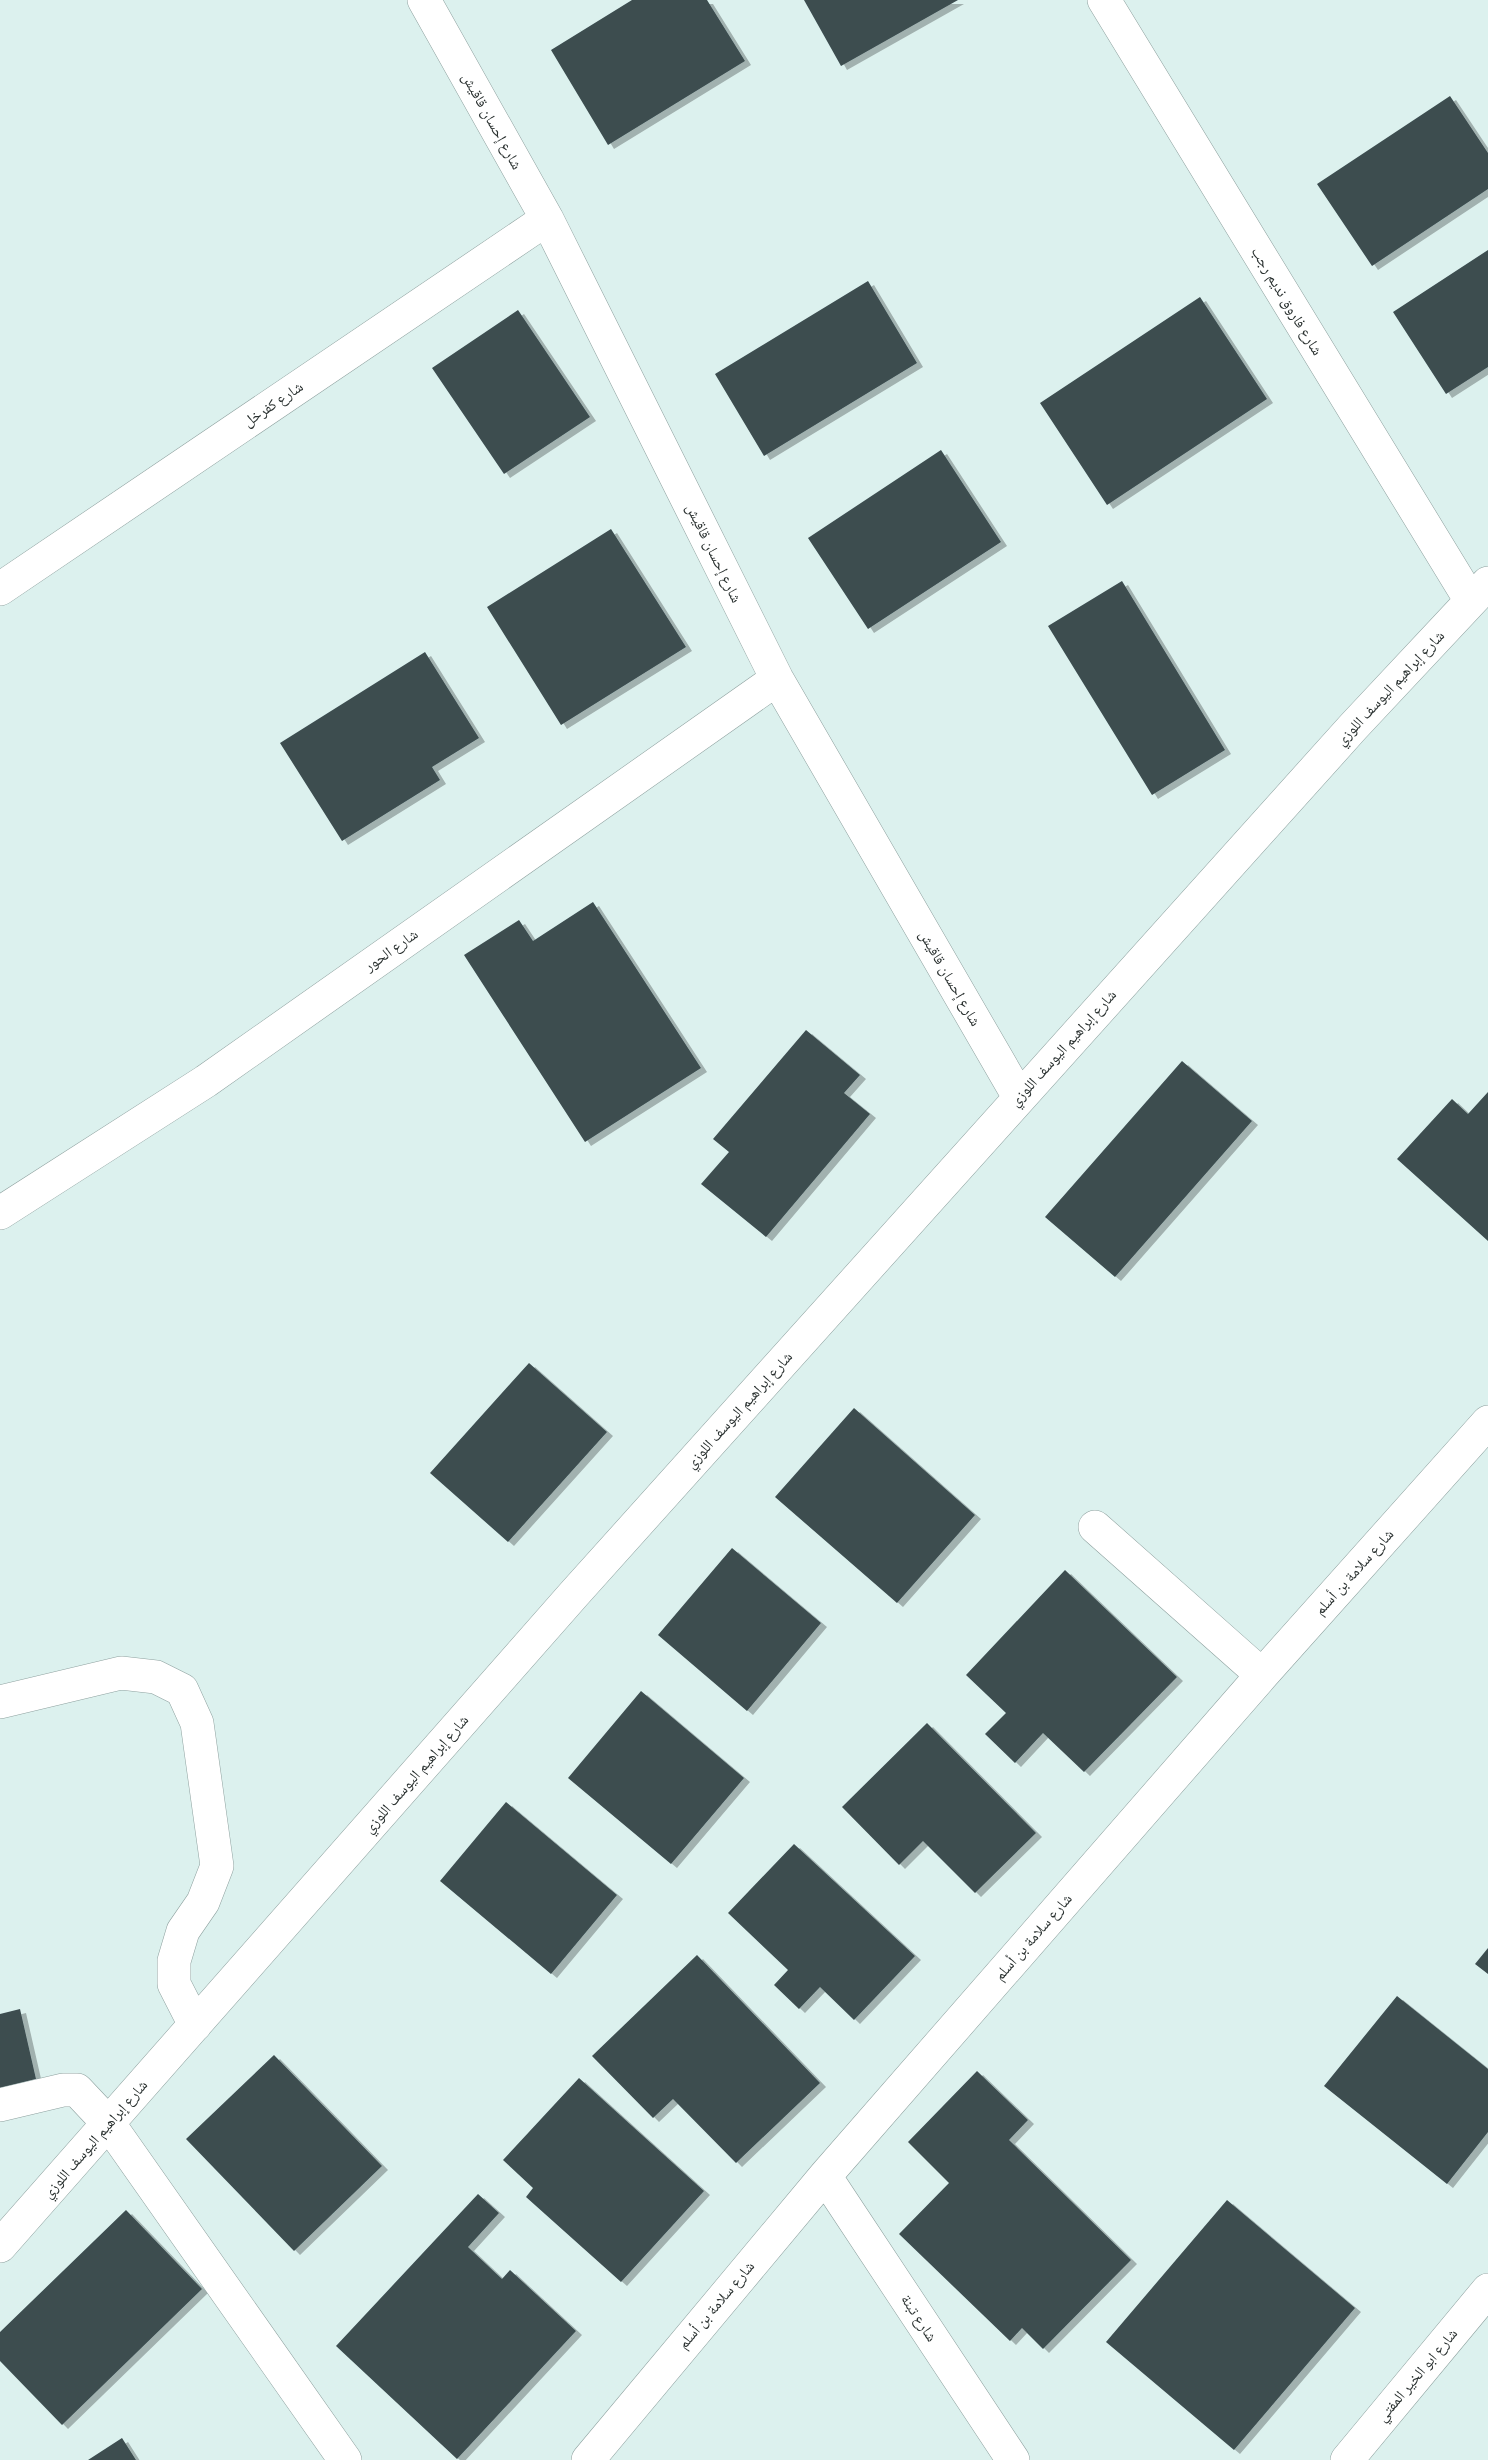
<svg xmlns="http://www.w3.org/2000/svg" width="1488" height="2460" viewBox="0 0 1488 2460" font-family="Ubuntu,'Noto Naskh Arabic',sans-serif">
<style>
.building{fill:#3c4d50;filter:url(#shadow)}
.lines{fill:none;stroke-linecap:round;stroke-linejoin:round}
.minor-casing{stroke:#8ea19f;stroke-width:34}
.minor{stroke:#fff;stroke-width:33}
.labels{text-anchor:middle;stroke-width:6;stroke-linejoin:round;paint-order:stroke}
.street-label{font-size:15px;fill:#2b3231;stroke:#fff}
</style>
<defs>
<filter id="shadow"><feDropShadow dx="6" dy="4" stdDeviation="0" flood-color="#0004"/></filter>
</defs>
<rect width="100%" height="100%" fill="#dcf1ee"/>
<path class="building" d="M632,0H707L745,61L608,145L551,50Z
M804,0H958L841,66Z
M1450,96L1488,153V189L1372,266L1317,184Z
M1488,250V367L1446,394L1393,312Z
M868,281L917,363L764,456L715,374Z
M1200,297L1267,399L1107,505L1040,403Z
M518,310L590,417L504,474L432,368Z
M941,450L1001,542L868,629L808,538Z
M611,529L686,647L561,725L487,607Z
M1122,581L1225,750L1152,795L1048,626Z
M425,652L479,738L432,767L440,780L342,841L280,743Z
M593,902L701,1068L585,1142L464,955L519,920L533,941Z
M806,1030L860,1075L844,1093L870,1114L766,1237L701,1184L729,1152L713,1139Z
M1182,1061L1252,1121L1115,1277L1045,1217Z
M1488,1092V1241L1397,1159L1452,1099L1468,1114Z
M529,1363L607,1432L508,1542L430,1473Z
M854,1408L975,1515L897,1603L775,1497Z
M732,1548L821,1623L747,1711L658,1635Z
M1065,1570L1177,1677L1084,1772L1043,1733L1015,1763L985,1734L1006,1713L966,1675Z
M641,1691L744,1778L671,1864L568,1778Z
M927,1723L1036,1833L975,1893L923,1841L899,1865L842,1807Z
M506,1802L617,1895L551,1974L440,1881Z
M794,1844L915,1956L854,2020L820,1987L799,2009L774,1985L788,1970L728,1913Z
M1488,1948V1974L1475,1964Z
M697,1955L820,2083L736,2163L673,2099L653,2118L592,2056Z
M1397,1996L1488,2069V2132L1447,2184L1324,2086Z
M20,2009L36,2079L0,2088V2014Z
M274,2055L382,2166L294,2251L186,2139Z
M977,2071L1028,2120L1009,2140L1131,2260L1043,2349L1022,2328L1010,2341L899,2234L949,2183L908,2142Z
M579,2078L704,2191L621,2282L526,2197L533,2188L503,2160Z
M478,2194L499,2213L468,2247L502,2279L510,2270L576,2331L457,2459L336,2346Z
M1227,2200L1355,2308L1234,2450L1106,2342Z
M126,2210L202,2289L62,2425L0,2361V2332Z
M122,2438L136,2460H88Z"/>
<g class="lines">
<defs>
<path id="minor" d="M424,0L547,219L777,679L1019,1097
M1104,0L1471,601
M0,589L547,219
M0,1213L206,1081L777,679
M1095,1527L1262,1675
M0,1702L121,1673L156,1677L182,1690L197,1723L217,1866L203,1902L183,1931L174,1961V1984L195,2025
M0,2105L63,2090H77L109,2124L345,2460
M825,2176L1013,2460
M0,2246L574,1594L1353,727L1488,583
M588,2460L825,2176L1262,1675L1488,1422
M1347,2460L1488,2290"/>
</defs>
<use href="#minor" class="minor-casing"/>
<use href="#minor" class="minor"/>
</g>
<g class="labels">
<g class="street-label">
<text transform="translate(492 121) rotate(61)" y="5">شارع إحسان قاقيش</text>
<text transform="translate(1287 301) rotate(59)" y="5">شارع فاروق نديم رجب</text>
<text transform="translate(273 404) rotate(-34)" y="5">شارع كفرخل</text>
<text transform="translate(714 553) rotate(64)" y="5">شارع إحسان قاقيش</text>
<text transform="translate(1390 688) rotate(-47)" y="5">شارع إبراهيم اليوسف اللوزي</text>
<text transform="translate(391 950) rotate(-35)" y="5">شارع الحور</text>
<text transform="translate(950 978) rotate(60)" y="5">شارع إحسان قاقيش</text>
<text transform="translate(1063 1048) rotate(-48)" y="5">شارع إبراهيم اليوسف اللوزي</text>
<text transform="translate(739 1410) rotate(-48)" y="5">شارع إبراهيم اليوسف اللوزي</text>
<text transform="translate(1354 1572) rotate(-48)" y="5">شارع سلامة بن أسلم</text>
<text transform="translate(416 1774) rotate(-49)" y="5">شارع إبراهيم اليوسف اللوزي</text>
<text transform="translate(1033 1937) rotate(-49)" y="5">شارع سلامة بن أسلم</text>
<text transform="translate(95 2139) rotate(-49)" y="5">شارع إبراهيم اليوسف اللوزي</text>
<text transform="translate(716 2305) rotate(-50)" y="5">شارع سلامة بن أسلم</text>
<text transform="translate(919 2318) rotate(57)" y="5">شارع تبنة</text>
<text transform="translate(1417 2375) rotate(-50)" y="5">شارع ابو الخير المفتي</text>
</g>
</g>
</svg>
